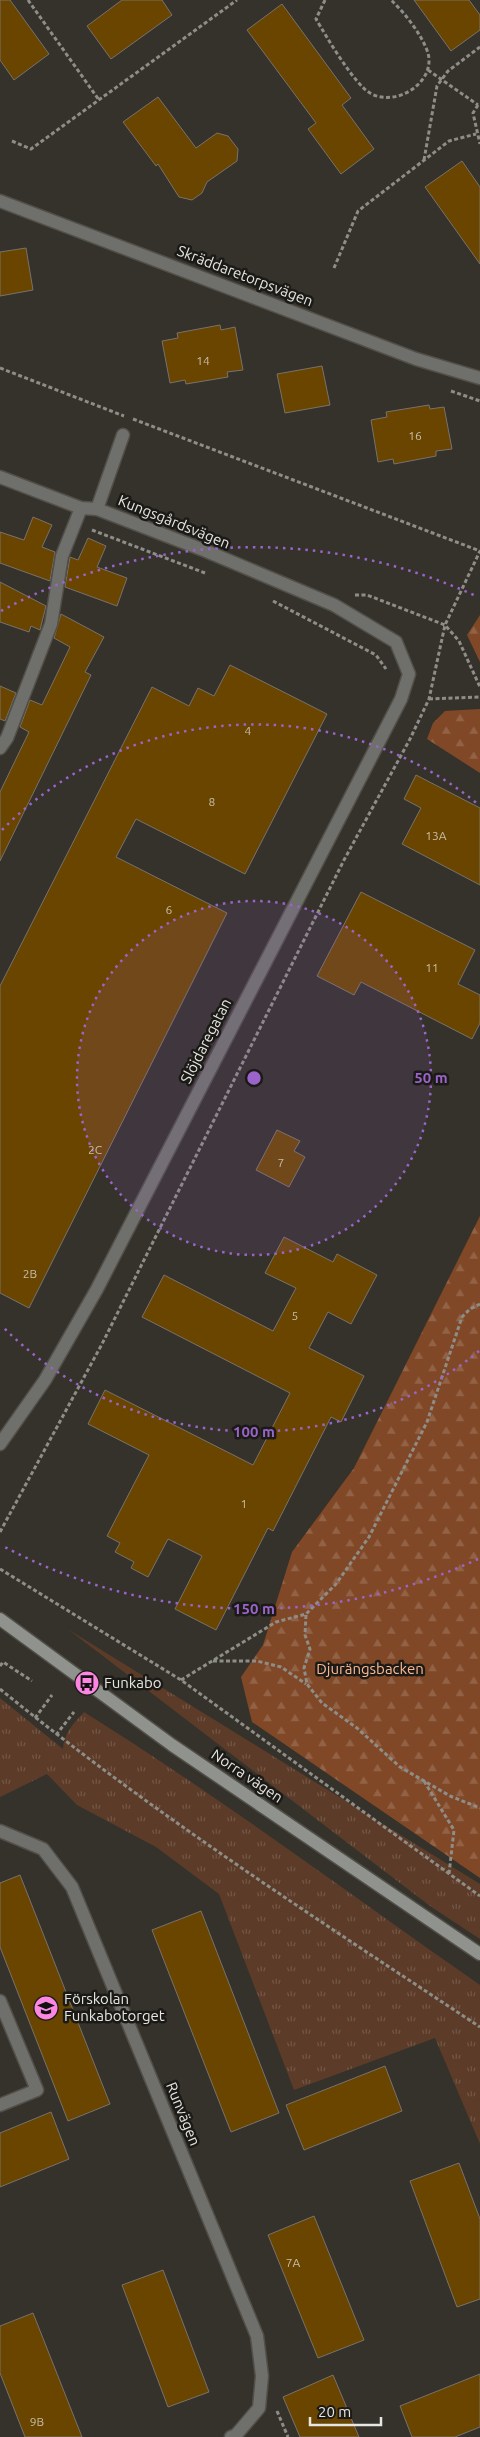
<svg xmlns="http://www.w3.org/2000/svg" width="480" height="2437" viewBox="0 0 480 2437" font-family="Ubuntu,sans-serif">
<style>
.grass{fill:url(#grass-tufts)}
.forest{fill:url(#forest-firs)}
.building{fill:#6a4500;stroke:#78726b}
.lines{fill:none;stroke-linecap:round;stroke-linejoin:round}
.lane-casing{stroke:#514f48;stroke-width:15}
.street-casing{stroke:#514f48;stroke-width:15}
.secondary-casing{stroke:#514f48;stroke-width:15}
.path{stroke:#8e8d87;stroke-width:3;stroke-dasharray:4 2.5;stroke-linecap:butt}
.lane{stroke:#6f706c;stroke-width:12}
.street{stroke:#6f706c;stroke-width:12}
.secondary{stroke:#90938d;stroke-width:12}
.ring{fill:none;stroke:#9b64ca;stroke-width:2.5;stroke-dasharray:2.5 5}
.labels{text-anchor:middle;stroke-width:5;stroke-linejoin:round;paint-order:stroke}
.number-label{font-size:12px;fill:#c8beaa}
.street-label{font-size:15px;fill:#e7e7e2;stroke:#1b1a17}
.park-label{font-size:15px;fill:#feb992;stroke:#1b1a17}
.poi-label{font-size:15px;fill:#e7e7e2;stroke:#1b1a17;text-anchor:start}
.centre{fill:#9b64ca;stroke:#1b1a17;stroke-width:2.5}
.ring-label{font-size:15px;text-anchor:middle;font-weight:bold;fill:#9b64ca;stroke:#1b1a17;stroke-width:5;stroke-linejoin:round;paint-order:stroke}
</style>
<defs>
<pattern id="grass-tufts" width="24" height="20" patternUnits="userSpaceOnUse" patternTransform="scale(1.25)"><rect width="24" height="20" fill="#5c3b28"/><path d="M3 7l-1-3M5 7V3M7 7l1-3M15 17l-1-3M17 17v-4M19 17l1-3" fill="none" stroke="#735747"/></pattern>
<pattern id="forest-firs" width="22" height="20" patternUnits="userSpaceOnUse" patternTransform="scale(1.25)"><rect width="22" height="20" fill="#804827"/><path d="M5 1l3.5 6h-7zM16 11l3.5 6h-7z" fill="#926246"/></pattern>
</defs>
<rect width="100%" height="100%" fill="#34322b"/>
<path class="grass" d="M69,1630L480,1884V1939L430,1906Z
M0,1698L63,1749C64,1733 73,1724 84,1712C220,1797 348,1893 480,1985V2144L435,2038L294,2090L219,1894L156,1847L77,1805L47,1774L0,1797Z"/>
<path class="forest" d="M480,615V662L467,635Z
M480,709V773L427,739L433,723L445,711Z
M480,1216V1878L252,1722L241,1677L263,1645L292,1552L354,1468Z"/>
<path class="building" d="M0,0H10L49,54L14,80L0,60Z
M122,0H162L172,15L111,59L87,26Z
M414,0H469L480,15V30L451,51Z
M282,4L351,98L342,105L374,149L341,174L308,129L316,123L247,30Z
M158,97L196,148L217,133L228,136L238,149L237,161L207,182L202,193L192,200L179,197L158,164L156,166L123,122Z
M462,161L480,187V264L425,187Z
M26,248L33,290L0,296V252Z
M220,325L221,330L235,327L243,370L227,372L228,377L186,384L185,380L170,383L162,341L178,338L177,333Z
M322,366L330,405L285,413L277,374Z
M429,405L430,409L444,407L452,449L436,451V456L394,464L393,459L378,462L371,420L387,417L386,412Z
M33,517L52,525L42,547L55,552L50,581L0,563V532L24,540Z
M88,538L106,546L97,567L127,578L117,606L65,587L70,557L78,560Z
M0,582L46,606L40,630L31,626L29,632L0,622Z
M61,614L104,637L85,672L91,675L0,861V792L29,732L20,727L30,700L42,705L70,647L54,638Z
M230,665L327,714L245,874L136,819L116,857L227,913L29,1308L0,1293V986L152,687L189,706L198,688L214,696Z
M0,686L16,693L5,721L0,719Z
M416,775L480,808V885L402,844L421,808L404,799Z
M361,892L475,950L458,984L480,995V1023L472,1039L361,982L354,995L317,976Z
M277,1130L300,1141L294,1151L305,1157L289,1187L256,1170Z
M284,1237L333,1262L337,1254L377,1275L351,1324L328,1312L309,1348L364,1376L341,1422L331,1417L273,1531L268,1528L216,1630L175,1609L202,1556L168,1539L148,1577L131,1568L134,1562L115,1552L120,1543L107,1536L149,1455L88,1424L105,1390L253,1465L290,1393L142,1317L164,1275L273,1331L296,1288L265,1273Z
M20,1875L110,2104L68,2121L0,1947V1883Z
M201,1911L279,2113L231,2132L152,1930Z
M385,2066L402,2111L304,2150L286,2105Z
M51,2112L69,2159L0,2187V2133Z
M459,2163L480,2219V2299L457,2307L410,2181Z
M314,2216L364,2340L318,2358L268,2235Z
M163,2270L209,2392L168,2407L122,2285Z
M33,2313L82,2437H25L0,2373V2326Z
M480,2374V2427L455,2437H412L400,2406Z
M333,2375L359,2437H300L283,2397Z"/>
<g class="lines">
<defs>
<path id="lane" d="M97,509L123,435
M0,748L7,738L51,624L62,556L81,508"/>
<path id="street" d="M0,201L416,359L480,378
M0,477L81,508L97,509L206,551L334,605L396,642L409,674L401,699L97,1289L45,1380L0,1444
M0,1831L43,1849L72,1887L257,2336L262,2376L259,2408L236,2435L231,2437
M0,2001L37,2090L0,2105"/>
<path id="secondary" d="M0,1619L172,1745L480,1954"/>
</defs>
<use href="#lane" class="lane-casing"/>
<use href="#street" class="street-casing"/>
<use href="#secondary" class="secondary-casing"/>
<path class="path" d="M28,0L99,100
M325,0L316,19C326,36 354,84 370,93C395,108 436,83 428,53C422,35 405,13 391,0
M428,70L478,105
M478,105L473,113L480,144
M12,141L31,149L237,0
M424,160L437,86L448,71L480,47
M334,268L358,211L449,141L476,134
M0,368L124,416
M451,391L480,401
M133,419L480,551
M92,530L205,573
M355,595H367L445,625L459,641L480,687
M273,601L376,655L386,669
M429,699L480,697
M0,1532L102,1344L344,860L410,739L429,699L445,625L480,551
M0,1569L181,1680L480,1896
M306,1615L305,1635L310,1649L304,1668L307,1684L322,1703L357,1728L400,1767L450,1796L480,1808
M213,1661H257L281,1667L306,1684
M0,1666L3,1662L32,1681
M181,1680L276,1622L306,1614L336,1584L369,1537L427,1422L462,1317L470,1309L480,1304
M0,1689C152,1813 317,1919 480,2027
M35,1718L52,1695
M56,1735L74,1712
M424,1781L454,1830L449,1874
M277,2411L288,2437"/>
<use href="#lane" class="lane"/>
<use href="#street" class="street"/>
<use href="#secondary" class="secondary"/>
</g>
<circle cx="254" cy="1078" r="177" fill="#9b64ca" fill-opacity=".12"/>
<g class="ring">
<circle cx="254" cy="1078" r="177"/>
<path d="M479 1351A354 354 0 0 1 2 1326M2 830A354 354 0 0 1 479 805"/>
<path d="M478 1559A531 531 0 0 1 1 1545M1 611A531 531 0 0 1 478 597"/>
</g>
<defs>
<symbol id="bus-disc" viewBox="-11 -11 22 22"><circle r="9.5" fill="#fd86e3" stroke="#1b1a17"/><path d="M-5-6H5V4H4V6H2V4H-2V6H-4V4H-5ZM-3.5-4V0h7V-4ZM-3.5 1.2v1.5H-2V1.2ZM2 1.2v1.5H3.5V1.2Z" fill="#111"/></symbol>
<symbol id="school-disc" viewBox="-11 -11 22 22"><circle r="9.5" fill="#fd86e3" stroke="#1b1a17"/><path d="M0-5L7-2L0 1L-7-2ZM-4 1L0 2.5L4 1V4Q0 6-4 4Z" fill="#111"/></symbol>
</defs>
<g fill-rule="evenodd">
<use href="#bus-disc" x="73" y="1669" width="28" height="28"/>
<use href="#school-disc" x="32" y="1994" width="28" height="28"/>
</g>
<g class="labels">
<g class="number-label">
<text x="203" y="365">14</text>
<text x="415" y="440">16</text>
<text x="248" y="735">4</text>
<text x="212" y="806">8</text>
<text x="436" y="840">13A</text>
<text x="169" y="914">6</text>
<text x="432" y="972">11</text>
<text x="95" y="1154">2C</text>
<text x="281" y="1167">7</text>
<text x="30" y="1278">2B</text>
<text x="295" y="1320">5</text>
<text x="244" y="1508">1</text>
<text x="293" y="2267">7A</text>
<text x="37" y="2426">9B</text>
</g>
<g class="street-label">
<text transform="translate(245 276) rotate(21)" y="5">Skräddaretorpsvägen</text>
<text transform="translate(174 522) rotate(22)" y="5">Kungsgårdsvägen</text>
<text transform="translate(206 1041) rotate(-63)" y="5">Slöjdaregatan</text>
<text transform="translate(247 1776) rotate(34)" y="5">Norra vägen</text>
<text transform="translate(183 2114) rotate(68)" y="5">Runvägen</text>
</g>
<g class="park-label">
<text x="370" y="1674">Djurängsbacken</text>
</g>
<g class="poi-label">
<text x="104" y="1688">Funkabo</text>
<text x="64" y="2004">Förskolan<tspan x="64" dy="17">Funkabotorget</tspan></text>
</g>
</g>
<circle cx="254" cy="1078" r="8" class="centre"/>
<g class="ring-label">
<text x="431" y="1083">50 m</text>
<text x="254" y="1437">100 m</text>
<text x="254" y="1614">150 m</text>
</g>
<path d="M310 2417v8h71v-8" fill="none" stroke="#e7e7e2" stroke-width="2.5"/>
<text x="318" y="2417" font-size="15" fill="#e7e7e2" stroke="#1b1a17" stroke-width="4" paint-order="stroke">20 m</text>
</svg>
